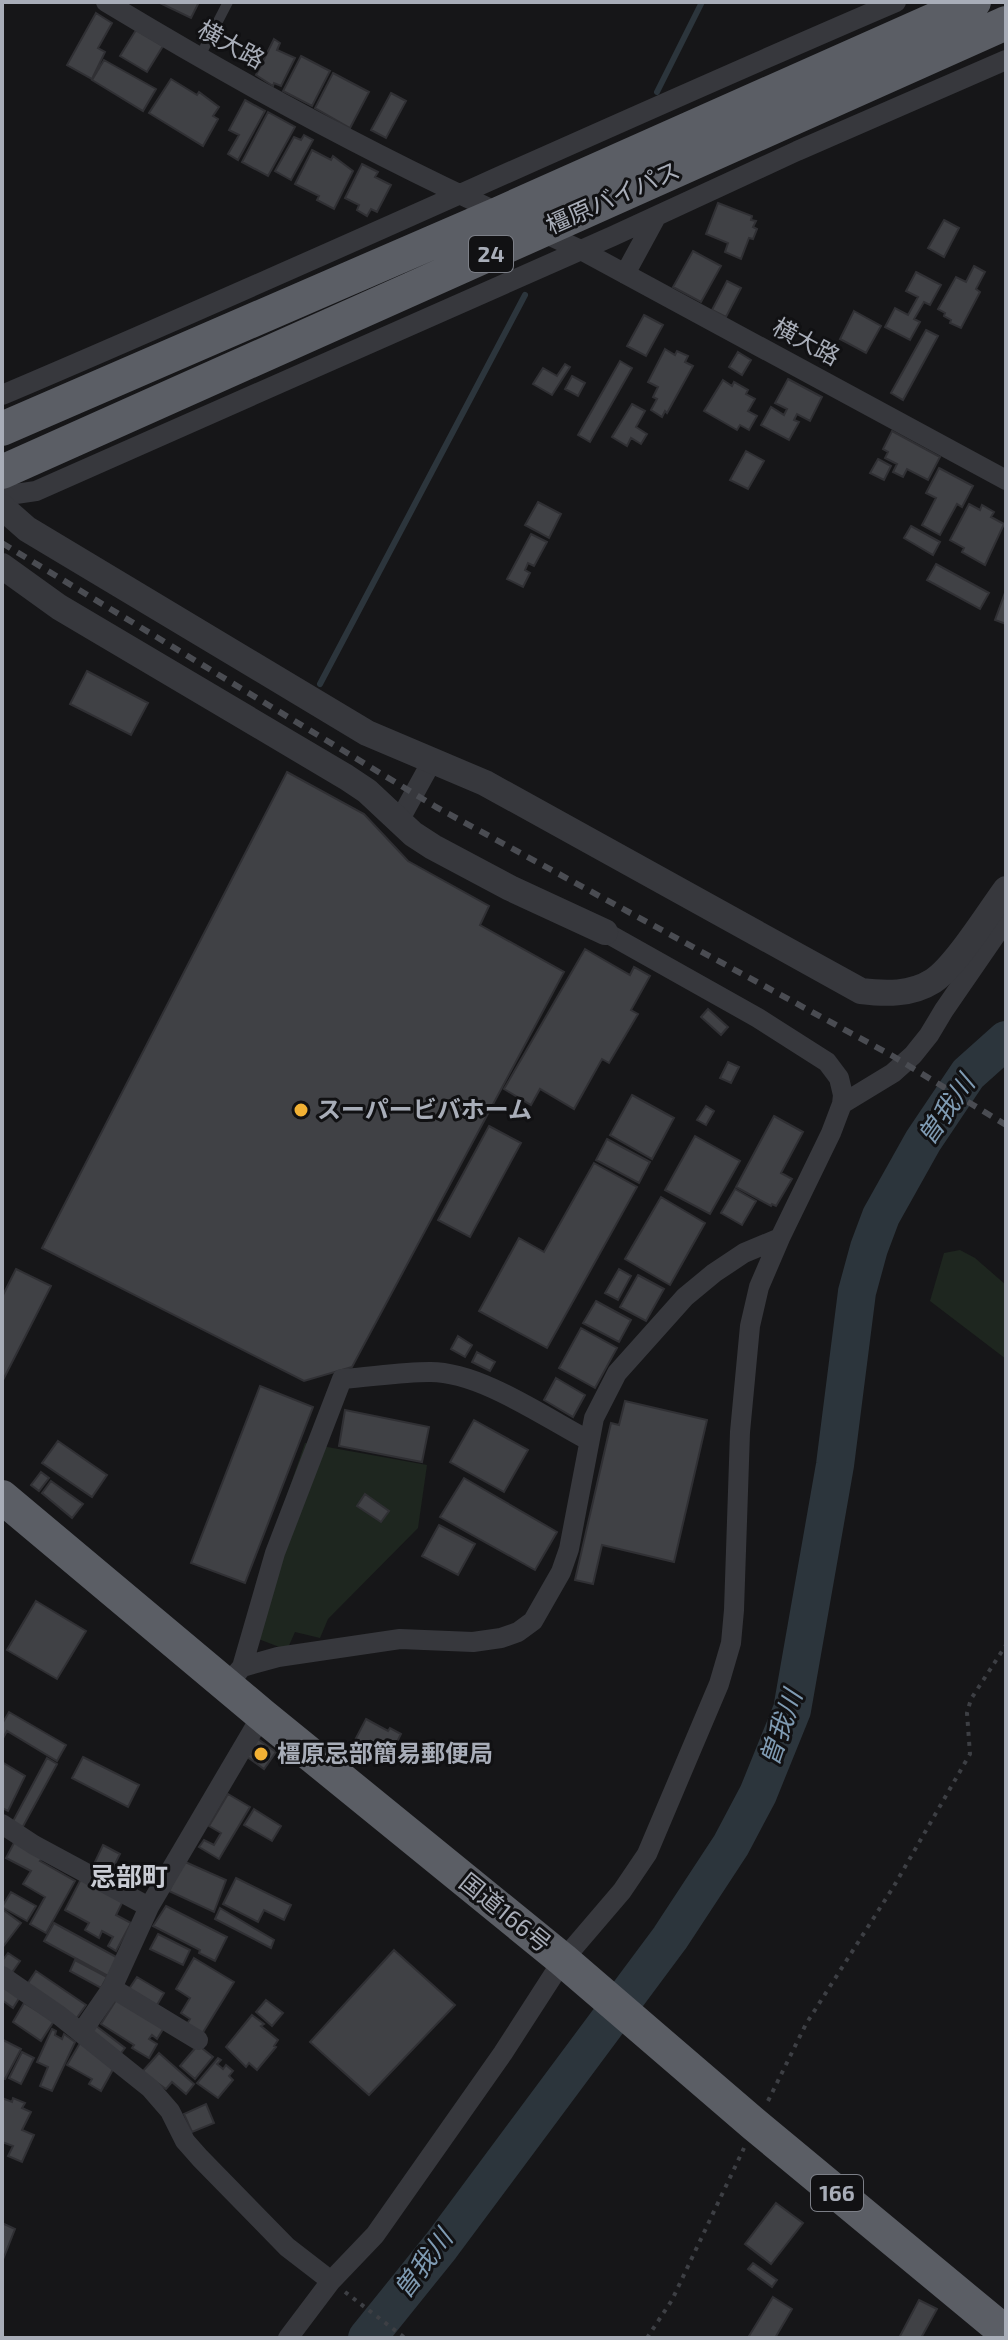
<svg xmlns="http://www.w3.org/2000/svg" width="1008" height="2340" viewBox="0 0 1008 2340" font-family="'Exo 2','Noto Sans JP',sans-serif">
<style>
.green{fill:#1e261f}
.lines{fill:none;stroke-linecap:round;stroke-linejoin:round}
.stream{stroke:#2c353c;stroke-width:6}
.river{stroke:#2c353c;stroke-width:38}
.building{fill:#404145;stroke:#303034;stroke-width:2}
.path{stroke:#3d3f44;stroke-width:4;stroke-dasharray:4 6;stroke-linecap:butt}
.service{stroke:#37383d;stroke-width:10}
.minor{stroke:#37383d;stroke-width:20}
.tertiary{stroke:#37383d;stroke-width:26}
.trunk{stroke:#5b5e65;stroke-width:34}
.rail{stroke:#4a4c52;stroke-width:6;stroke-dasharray:10 8;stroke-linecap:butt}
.poi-dot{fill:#f2b134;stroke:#111113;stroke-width:3}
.labels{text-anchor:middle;stroke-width:6;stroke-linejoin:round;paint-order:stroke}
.shield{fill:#111113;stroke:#7b7e86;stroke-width:2}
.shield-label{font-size:22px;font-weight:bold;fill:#a8adb8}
.street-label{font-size:24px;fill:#a8adb8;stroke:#111113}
.poi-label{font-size:24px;font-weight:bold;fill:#a8adb8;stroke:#111113;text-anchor:start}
.water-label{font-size:26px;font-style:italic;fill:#7f9bb3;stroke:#111113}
.neighbourhood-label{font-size:26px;font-weight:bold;fill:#c9ccd4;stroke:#111113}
</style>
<rect width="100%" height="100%" fill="#161618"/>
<path class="green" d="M960,1250L975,1258L1006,1285V1359L930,1301L944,1253Z
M305,1443L427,1465L418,1528L328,1619L320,1638L295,1632L287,1650L243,1633L264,1561Z"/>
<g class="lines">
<path class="stream" d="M657,92L702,2
M320,684L525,295"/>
<path class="river" d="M367,2338L441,2246L670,1938L731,1845L758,1794L792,1710L835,1465L857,1292L869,1248L881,1216L923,1141L968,1074L1006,1040"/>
</g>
<path class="building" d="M158,2H199L191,18Z
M96,13L112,23L98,48L105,52L92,79L67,65Z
M136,30L163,46L147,72L120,56Z
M274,39L280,43L277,50L295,58L281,86L274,83L273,86L256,75Z
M301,56L330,71L312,106L283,91Z
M104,60L156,89L143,111L92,80Z
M333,73L369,92L350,128L315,108Z
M171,79L197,95L199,92L219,107L213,116L218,119L203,146L149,113Z
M391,93L406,101L386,138L371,130Z
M245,100L265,111L238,160L228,154L239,135L229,130Z
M268,112L295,127L268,176L242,162Z
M304,135L313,140L291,180L275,171L294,137L301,140Z
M312,150L331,160L333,156L353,171L334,209L317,200L319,196L295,184Z
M362,164L378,172L375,177L391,185L377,212L371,209L367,216L357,210L359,205L345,198Z
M718,203L752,216L751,220L756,221L753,227L757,229L753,239L749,238L741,259L725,252L728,243L706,234Z
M944,220L959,228L944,257L928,248Z
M693,251L721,266L701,302L673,287Z
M974,266L985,272L976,289L980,292L961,328L950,323L951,320L944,316L945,313L938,309L956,277L966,282Z
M916,272L941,285L930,305L924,302L914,319L920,322L910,340L885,327L895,308L908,315L918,297L906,291Z
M727,281L741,288L726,317L712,310Z
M854,311L881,326L866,353L840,339Z
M644,315L663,325L646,356L627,346Z
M926,330L938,336L903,400L891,393Z
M665,349L675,355L677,351L688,356L685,362L693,366L667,413L665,411L662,417L651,410L657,399L653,397L658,387L648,382Z
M738,352L751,360L742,375L729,367Z
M620,361L632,368L590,442L578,435Z
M565,364L570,367L552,395L533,384L543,368L557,376Z
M572,376L585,383L578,396L565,389Z
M788,379L822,397L810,421L797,414L794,420L799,422L789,440L761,425L771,407L784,415L787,409L775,403Z
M723,380L732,386L734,382L748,390L746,394L755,399L748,411L757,416L749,430L740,425L737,430L704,411Z
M632,404L645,411L636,427L647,434L641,444L631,438L627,446L612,437Z
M892,431L940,457L928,480L907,469L903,477L893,472L897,464L885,458L888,452L883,449Z
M746,451L764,461L748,489L730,480Z
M878,459L891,466L884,480L870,473Z
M939,468L973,486L962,507L957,504L940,535L922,525L936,498L926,493Z
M538,502L561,514L549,538L525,525Z
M969,504L980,510L982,505L994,512L991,517L1004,524L985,565L962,552L964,548L950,540Z
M911,526L940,542L933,555L904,538Z
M531,534L547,542L534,566L528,563L525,570L530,573L523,587L507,579Z
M936,564L989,593L980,609L927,580Z
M1006,590V624L995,620Z
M87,671L148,703L131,735L70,704Z
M287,772L364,814L408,861L489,906L480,925L564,972L352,1367L304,1381L42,1248Z
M585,949L630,975L634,967L650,976L631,1010L638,1014L609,1063L602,1059L574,1109L540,1089L531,1105L504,1089Z
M708,1009L728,1027L721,1035L701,1017Z
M728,1062L739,1067L731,1083L720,1078Z
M632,1095L674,1118L652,1159L610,1135Z
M706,1106L714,1111L706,1125L697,1120Z
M774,1116L803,1132L781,1173L792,1179L776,1206L772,1204L771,1206L736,1187Z
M489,1126L521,1143L470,1237L438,1220Z
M695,1136L740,1161L710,1214L665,1190Z
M607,1139L650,1162L639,1183L596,1160Z
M594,1163L637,1187L547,1348L479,1311L519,1238L544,1252Z
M735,1189L756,1201L742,1225L721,1213Z
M661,1197L705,1223L670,1285L625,1259Z
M16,1269L51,1286L2,1382V1297Z
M619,1269L631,1276L618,1300L605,1293Z
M638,1275L664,1289L646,1321L620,1307Z
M596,1301L631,1320L619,1342L583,1323Z
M581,1328L617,1348L595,1388L559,1368Z
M458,1336L472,1345L465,1357L451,1349Z
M477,1352L495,1362L490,1371L472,1362Z
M556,1378L585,1395L573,1417L544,1400Z
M260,1386L313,1407L245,1583L191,1563Z
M625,1401L707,1420L674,1562L602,1545L593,1584L575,1580L611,1423L619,1425Z
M345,1410L429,1427L422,1462L339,1446Z
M474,1420L528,1450L504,1492L450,1462Z
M58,1441L107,1475L92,1497L42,1463Z
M41,1472L49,1478L39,1491L31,1485Z
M464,1478L557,1532L535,1570L440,1517Z
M51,1481L83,1504L72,1518L42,1493Z
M365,1494L389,1511L381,1522L357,1506Z
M439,1525L475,1544L458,1575L422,1556Z
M36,1601L86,1631L57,1679L7,1650Z
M9,1712L66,1745L57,1761L7,1731L2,1740V1724Z
M366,1719L388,1731L390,1728L401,1734L389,1758L355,1740Z
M258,1739L276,1752L264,1769L246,1756Z
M83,1757L139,1785L128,1807L72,1778Z
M47,1758L57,1764L21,1830L11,1825Z
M2,1762L25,1776L8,1811L2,1808Z
M228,1794L250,1807L219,1859L199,1847L204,1840L214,1845L221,1833L209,1826Z
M254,1809L281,1826L272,1841L244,1825Z
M15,1841L43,1857L40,1861L75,1881L46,1933L30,1924L45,1897L23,1884L31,1871L6,1858Z
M103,1845L120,1854L111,1872L94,1864Z
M183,1861L226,1880L214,1912L169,1891Z
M236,1878L291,1905L284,1920L264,1910L258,1922L223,1904Z
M81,1879L123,1901L116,1915L131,1923L116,1951L108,1946L113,1937L102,1931L99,1938L85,1930L89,1923L65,1910Z
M11,1892L36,1906L27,1921L2,1907Z
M166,1906L227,1937L215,1961L199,1953L200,1950L153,1926Z
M220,1908L274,1940L271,1948L215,1919Z
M2,1909L21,1923L2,1948Z
M54,1923L118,1958L108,1976L44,1941Z
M158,1934L190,1950L183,1965L150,1949Z
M394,1950L455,2005L369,2095L310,2042Z
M8,1953L20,1961L11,1974L2,1968V1961Z
M194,1958L234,1982L202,2034L187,2024L190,2019L181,2013L190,1998L176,1989Z
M75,1960L107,1977L101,1988L70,1971Z
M36,1971L86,2005L76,2019L26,1986Z
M137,1977L164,1993L157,2005L129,1989Z
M2,1982L21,1995L13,2008L2,2000Z
M118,1997L165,2026L157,2039L152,2035L149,2039L157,2044L149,2058L132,2048L134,2045L101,2024Z
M266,2000L283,2013L272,2026L256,2012Z
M24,2003L54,2021L41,2041L13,2022Z
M252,2015L264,2024L261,2026L278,2040L274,2046L276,2047L257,2070L249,2063L246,2067L226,2047Z
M95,2025L125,2048L117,2058L87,2035Z
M52,2029L56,2031L55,2035L62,2039L64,2034L75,2042L52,2091L40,2086L48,2067L37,2062Z
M3,2040L21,2049L5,2079L2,2078Z
M80,2043L116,2064L101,2091L89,2084L92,2079L67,2065Z
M198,2045L213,2057L195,2079L180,2066Z
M22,2052L34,2058L21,2084L9,2078Z
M159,2053L194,2084L186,2094L172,2082L166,2089L142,2072Z
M218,2058L221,2060L217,2064L223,2069L226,2065L233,2071L229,2076L233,2080L218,2098L197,2083Z
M2,2098L12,2102L13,2098L25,2103L22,2108L31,2112L22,2130L34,2135L22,2162L8,2156L13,2146L2,2142Z
M206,2104L214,2123L192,2132L184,2114Z
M776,2203L803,2223L771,2264L745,2244Z
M2,2223L15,2229L2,2262Z
M753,2263L777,2280L772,2287L748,2269Z
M773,2297L792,2309L775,2338H753L749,2336Z
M919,2300L937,2309L921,2338H899Z"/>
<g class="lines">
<path class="path" d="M768,2101L806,2024L894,1886L970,1754L967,1713L971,1699L1006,1645
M345,2292L405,2338
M647,2338L672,2300L744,2148"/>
<path class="service" d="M199,58L228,2"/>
<path class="minor" d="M106,2C235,80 367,152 504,215
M537,230L581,250L1006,480
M625,274L656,217
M2,395C302,268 597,130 896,2
M2,496L36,491L613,236L797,151L1006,60
M399,821L432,761
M842,1104L893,1073L913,1055L929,1035L944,1010L1006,920
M242,1667L275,1553L342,1379C371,1377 401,1372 429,1372C479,1371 544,1417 588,1440
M227,1685L242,1667L278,1657L400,1639L473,1642L501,1638L518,1632L533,1621L561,1572L569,1549L594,1418L617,1373L685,1297L714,1273L744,1253L780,1238
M2,1824L34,1845L149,1907
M2,1976L60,2016L150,2088L170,2111L185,2141L200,2158L287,2247L331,2281
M112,1988L198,2040
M81,2033L112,1988L149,1907L262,1715
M288,2338L331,2281L375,2235L503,2053L563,1960L622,1891L647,1854L719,1684L731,1643L734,1610L740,1432L750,1326L759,1287L780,1238L831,1133L842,1104L843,1095L839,1078L827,1062L758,1018L605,932"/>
<path class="tertiary" d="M2,507L27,529L367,733L485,783L861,991C885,994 911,995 933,981C955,967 989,912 1006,889
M2,566L59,607L346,777L367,791L413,834L433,847L510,888L605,932"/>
<path class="trunk" d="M2,429L500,213L974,2
M2,472L1006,23
M2,1497L262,1715L563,1960L755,2125L1006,2333"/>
<path class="rail" d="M2,543L436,807L891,1055L1006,1125"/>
</g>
<g class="poi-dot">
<circle cx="301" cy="1110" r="8"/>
<circle cx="261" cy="1754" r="8"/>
</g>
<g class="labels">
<g class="shield">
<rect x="469" y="236" width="44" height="36" rx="6"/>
<rect x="811" y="2175" width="52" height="36" rx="6"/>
</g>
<g class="shield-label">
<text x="491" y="262">24</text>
<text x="837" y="2201">166</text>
</g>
<g class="street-label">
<text transform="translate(231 45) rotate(29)" y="8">横大路</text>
<text transform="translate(613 198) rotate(-24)" y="8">橿原バイパス</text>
<text transform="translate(806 342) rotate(28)" y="8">横大路</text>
<text transform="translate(505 1913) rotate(39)" y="8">国道166号</text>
</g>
<g class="poi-label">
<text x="317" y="1118">スーパービバホーム</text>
<text x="277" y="1762">橿原忌部簡易郵便局</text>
</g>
<g class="water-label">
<text transform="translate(946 1110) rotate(-55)" y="9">曽我川</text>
<text transform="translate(781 1728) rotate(-71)" y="9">曽我川</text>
<text transform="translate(423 2264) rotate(-53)" y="9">曽我川</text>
</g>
<g class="neighbourhood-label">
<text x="129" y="1886">忌部町</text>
</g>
</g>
<rect width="1008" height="2340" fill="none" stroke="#a8adb8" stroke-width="8"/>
</svg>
